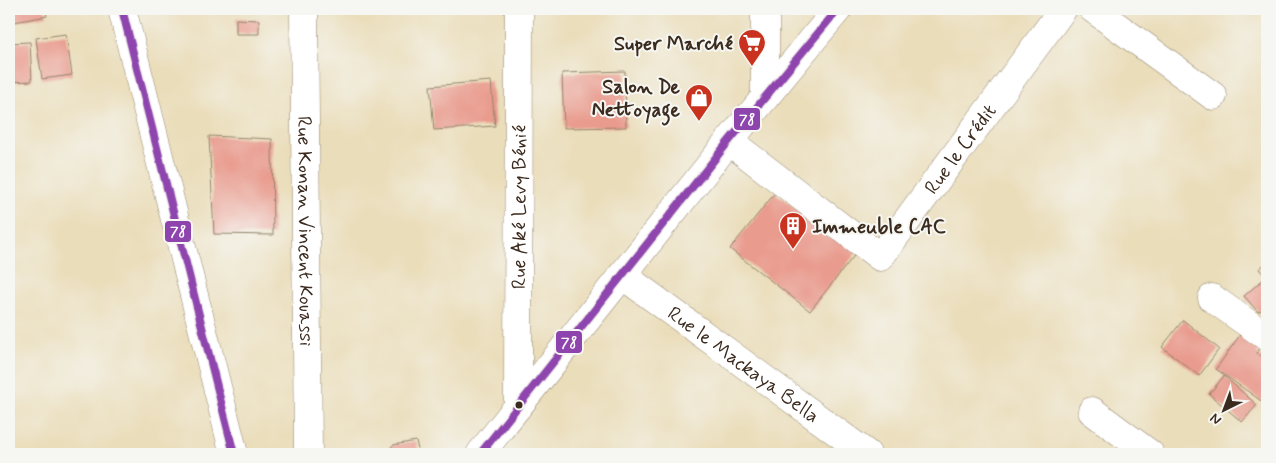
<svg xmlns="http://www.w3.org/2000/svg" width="1276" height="463" viewBox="0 0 1276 463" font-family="Mynerve,sans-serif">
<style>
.building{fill:#e99b8e}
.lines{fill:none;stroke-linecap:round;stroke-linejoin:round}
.minor-casing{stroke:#92846c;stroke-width:29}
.major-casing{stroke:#92846c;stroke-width:29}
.minor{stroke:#fff;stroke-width:28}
.major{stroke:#fff;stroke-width:28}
.bus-1-casing{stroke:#f6f6f2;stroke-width:11}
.bus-1{stroke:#8e44ad;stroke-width:8}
.bus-dot{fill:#3b2a1e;stroke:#f6f6f2;stroke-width:2}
.labels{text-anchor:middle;stroke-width:4;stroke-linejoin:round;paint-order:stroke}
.poi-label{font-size:20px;font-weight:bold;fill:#3b2a1e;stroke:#f6f6f2;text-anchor:end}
.street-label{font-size:20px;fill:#3b2a1e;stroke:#f6f6f2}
.line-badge{stroke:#f6f6f2;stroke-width:2}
.badge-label{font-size:14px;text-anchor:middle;font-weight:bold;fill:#fff}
</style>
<rect width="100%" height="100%" fill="#f6f6f2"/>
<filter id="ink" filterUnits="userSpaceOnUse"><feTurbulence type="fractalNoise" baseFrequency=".02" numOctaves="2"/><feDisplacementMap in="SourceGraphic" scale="10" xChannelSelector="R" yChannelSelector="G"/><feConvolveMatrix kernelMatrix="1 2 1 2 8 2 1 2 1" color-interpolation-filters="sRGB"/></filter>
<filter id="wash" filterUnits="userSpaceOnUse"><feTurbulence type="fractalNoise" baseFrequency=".0096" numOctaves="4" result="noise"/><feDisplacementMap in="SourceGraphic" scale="20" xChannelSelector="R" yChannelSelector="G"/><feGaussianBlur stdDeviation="1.12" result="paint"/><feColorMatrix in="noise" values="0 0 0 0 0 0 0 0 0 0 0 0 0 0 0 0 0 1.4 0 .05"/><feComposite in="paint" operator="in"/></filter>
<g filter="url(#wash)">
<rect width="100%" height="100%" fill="#eaddba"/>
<g id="blocks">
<path class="building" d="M9,9H45L47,16L9,23Z
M236,19L259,20V34H236Z
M66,34L72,75L42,79L36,38Z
M30,42L32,81L9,82V43Z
M625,71L626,127L564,128L562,73Z
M491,81L495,126L434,130L430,86Z
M209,136L272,139L273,235L214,234Z
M775,193L857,252L810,311L730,249Z
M1267,262V307L1258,312L1244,296L1266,277L1259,269Z
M1183,320L1219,349L1199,376L1162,347Z
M1242,332L1261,346L1257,353L1267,361V405L1216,369Z
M1224,376L1257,405L1242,422L1209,394Z
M416,441L419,454H385L393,445Z"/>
</g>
</g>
<g filter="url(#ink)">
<use href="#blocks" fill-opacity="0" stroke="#92846c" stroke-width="1"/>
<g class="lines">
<defs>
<g id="minor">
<path d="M122,9L234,454"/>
<path id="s1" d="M304,9L308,454"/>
<path d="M765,9V97"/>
<path d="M1093,9L1213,96"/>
<path id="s2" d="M729,141L880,257L1063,9"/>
<path id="s3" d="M622,275L867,454"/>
<path d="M1212,298L1267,337"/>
<path id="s4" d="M518,406L519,9"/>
<path d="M1092,411L1150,454"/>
</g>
<path id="major" d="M480,454L729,141L838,9"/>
</defs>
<use href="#minor" class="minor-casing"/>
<use href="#major" class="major-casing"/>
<use href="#minor" class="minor"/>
<use href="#major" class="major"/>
<defs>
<path id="bus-1" d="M122,9L234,454
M480,454L729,141L838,9"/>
</defs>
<use href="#bus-1" class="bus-1-casing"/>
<use href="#bus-1" class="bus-1"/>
</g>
</g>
<defs>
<symbol id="supermarket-pin" viewBox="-11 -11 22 30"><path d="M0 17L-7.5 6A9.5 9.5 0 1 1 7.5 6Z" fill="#c8321e" stroke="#f6f6f2"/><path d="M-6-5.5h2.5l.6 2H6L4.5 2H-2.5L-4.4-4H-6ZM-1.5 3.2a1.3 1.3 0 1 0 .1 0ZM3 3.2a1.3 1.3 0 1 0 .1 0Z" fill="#fff"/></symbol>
<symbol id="shop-pin" viewBox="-11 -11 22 30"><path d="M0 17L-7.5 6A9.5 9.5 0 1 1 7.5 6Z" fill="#c8321e" stroke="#f6f6f2"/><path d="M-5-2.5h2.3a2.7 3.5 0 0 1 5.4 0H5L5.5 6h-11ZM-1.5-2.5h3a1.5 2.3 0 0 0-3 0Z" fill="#fff"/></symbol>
<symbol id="building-pin" viewBox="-11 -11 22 30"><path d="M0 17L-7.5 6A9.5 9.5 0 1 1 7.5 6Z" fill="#c8321e" stroke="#f6f6f2"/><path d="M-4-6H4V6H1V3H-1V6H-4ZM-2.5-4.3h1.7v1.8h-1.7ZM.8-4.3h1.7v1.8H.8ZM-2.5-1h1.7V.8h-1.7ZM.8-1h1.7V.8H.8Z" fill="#fff"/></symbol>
</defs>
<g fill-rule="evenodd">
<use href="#supermarket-pin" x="736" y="27" width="32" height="43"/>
<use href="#shop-pin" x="683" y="82" width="32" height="43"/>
<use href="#building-pin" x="777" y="210" width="32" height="43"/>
</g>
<circle class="bus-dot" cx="519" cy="405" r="4.5"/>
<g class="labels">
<g class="poi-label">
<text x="733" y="50">Super Marché</text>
<text x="680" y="93">Salon De<tspan x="680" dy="23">Nettoyage</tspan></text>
<text x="812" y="233" text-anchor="start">Immeuble CAC</text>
</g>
<g class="street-label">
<text dy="7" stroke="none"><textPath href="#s2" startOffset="325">Rue le Crédit</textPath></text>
<text dy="7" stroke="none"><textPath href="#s4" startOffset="199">Rue Aké Levy Bénié</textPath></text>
<text dy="7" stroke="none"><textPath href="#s1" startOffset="222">Rue Konan Vincent Kouassi</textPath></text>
<text dy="7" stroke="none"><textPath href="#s3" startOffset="151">Rue le Mackaya Bella</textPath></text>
</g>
</g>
<g class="line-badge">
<rect x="733" y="107" width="28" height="24" rx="5" fill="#8e44ad"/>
<rect x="164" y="220" width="28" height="23" rx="5" fill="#8e44ad"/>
<rect x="555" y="330" width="28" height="24" rx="5" fill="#8e44ad"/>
</g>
<g class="badge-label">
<text x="747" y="124">78</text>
<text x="178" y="236">78</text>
<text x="569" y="347">78</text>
</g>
<rect width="1276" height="463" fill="none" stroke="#f6f6f2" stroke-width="30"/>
<g transform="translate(1224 410) rotate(222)" stroke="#f6f6f2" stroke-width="4" paint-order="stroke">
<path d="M0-4L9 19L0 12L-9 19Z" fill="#3b2a1e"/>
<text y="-8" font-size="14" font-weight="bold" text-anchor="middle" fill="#3b2a1e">N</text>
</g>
</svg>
